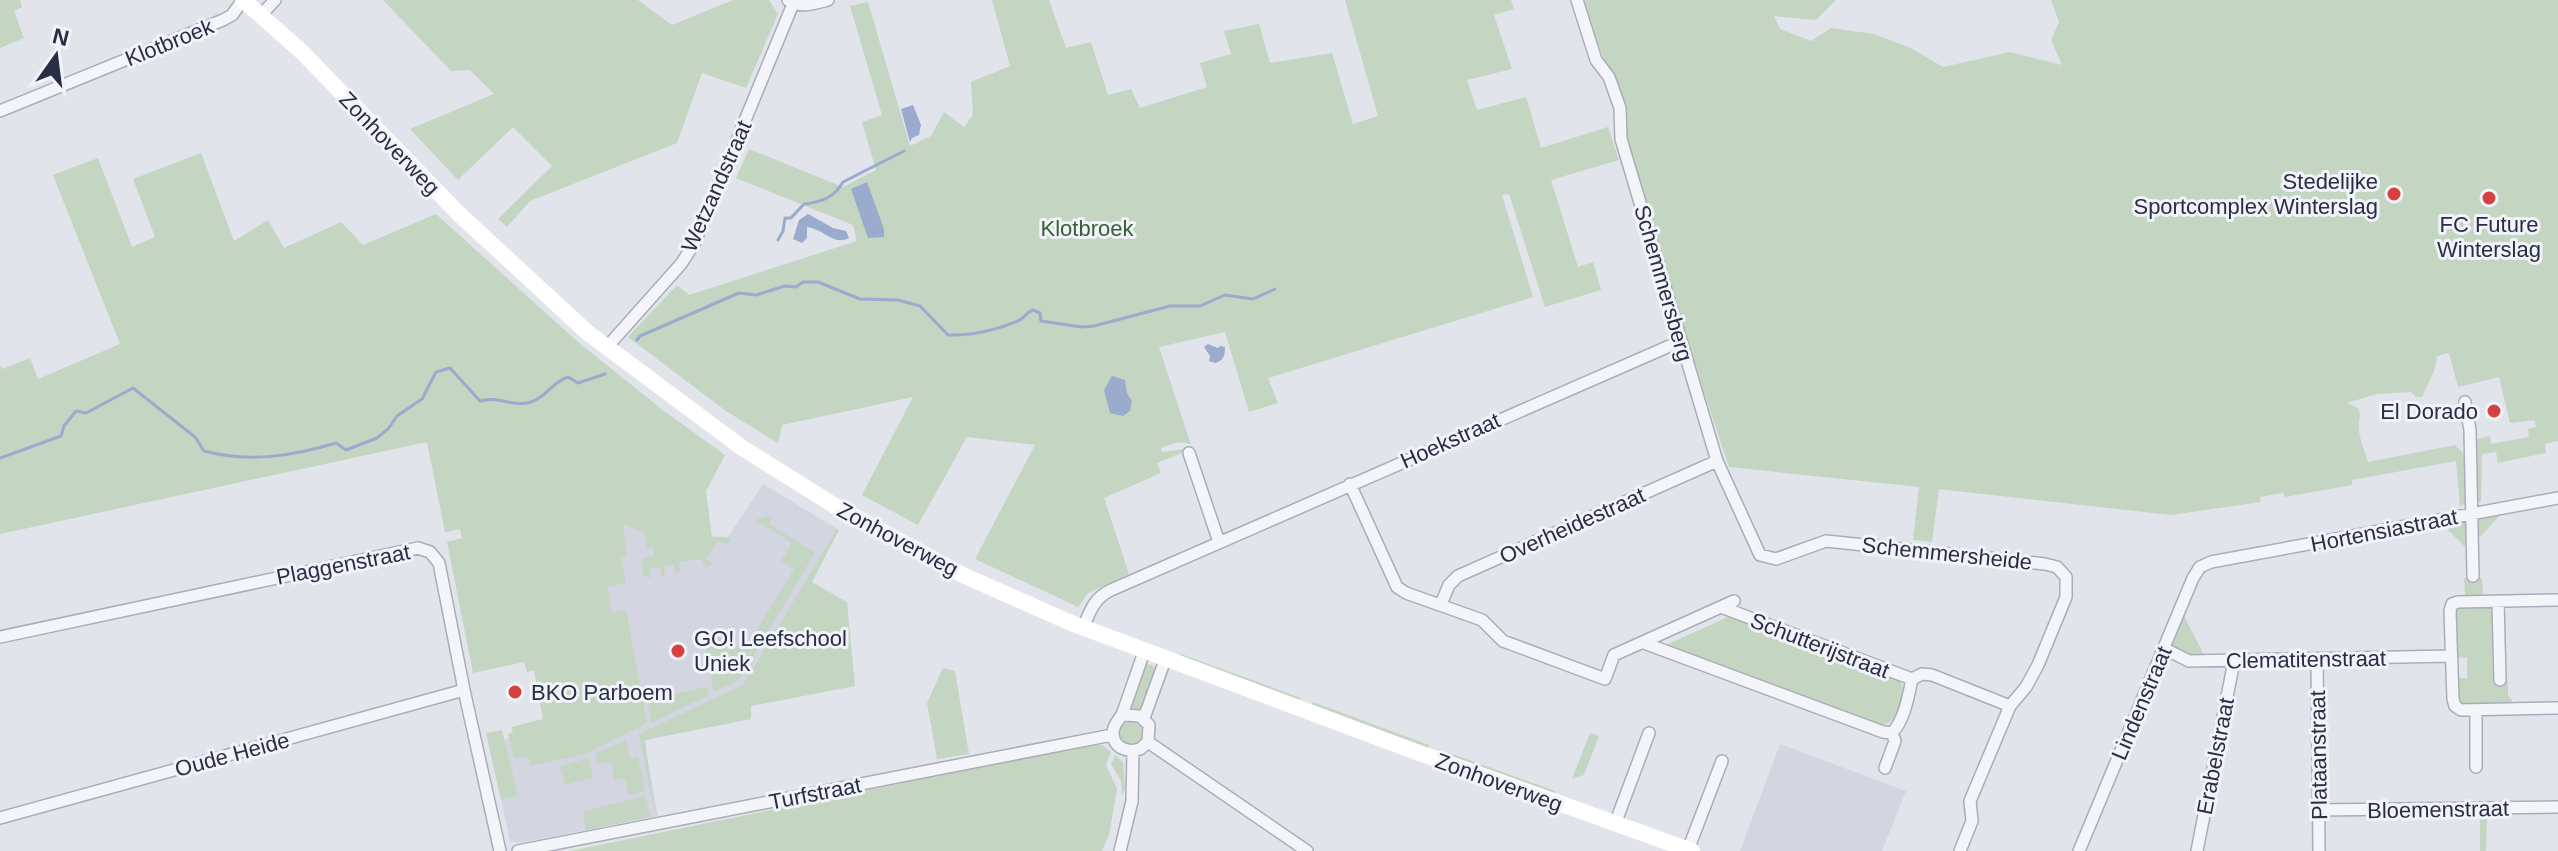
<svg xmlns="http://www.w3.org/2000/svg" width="2558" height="851" viewBox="0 0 2558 851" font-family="Helvetica,sans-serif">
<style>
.built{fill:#d3d6e0}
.green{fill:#c4d5c2}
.water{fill:#9aabcd}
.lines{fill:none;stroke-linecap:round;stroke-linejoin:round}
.stream{stroke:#9aabcd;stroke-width:3}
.street-casing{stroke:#aaadb9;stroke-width:14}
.street{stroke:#f4f5f9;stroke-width:11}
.secondary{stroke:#fff;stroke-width:16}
.poi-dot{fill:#d64040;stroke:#f1f3f8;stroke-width:3}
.labels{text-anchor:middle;stroke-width:6;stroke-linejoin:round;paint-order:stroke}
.street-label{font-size:22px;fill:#282e44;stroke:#f1f3f8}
.poi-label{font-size:22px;fill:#282e44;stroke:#f1f3f8;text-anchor:end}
.park-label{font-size:22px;fill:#376035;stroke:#f1f3f8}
</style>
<rect width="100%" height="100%" fill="#e1e4eb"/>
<path class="built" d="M763,484L839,530L747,697L751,719L644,740L658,816L519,843L510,841L489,744L597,713L590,584L625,525L644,532L728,537Z
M1780,744L1906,791L1882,851H1740Z"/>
<path class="green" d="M0,0H20L22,7L14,11L24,38L0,48Z
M383,0H638L672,25L733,0H769L778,14L746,88L702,73L677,143L530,201L507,227L498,219L552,166L513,127L458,180L410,129L494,94L470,70L451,71Z
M992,0H1049L1066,48L1091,42L1108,95L1131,89L1140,108L1207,87L1200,63L1231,54L1224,31L1259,24L1270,63L1332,53L1353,124L1378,116L1345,0H1511L1514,9L1494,15L1512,69L1467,80L1477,110L1526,97L1541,148L1608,127L1619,160L1551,180L1578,267L1593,262L1601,290L1545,307L1509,194L1502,195L1533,297L1268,378L1278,403L1249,412L1225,332L1159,347L1191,445C1180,439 1172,444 1161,448L1162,452L1184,449V452L1157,463L1161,473L1104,498L1129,574L1088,593L1078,607L975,559L1035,445L967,437L918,525L862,495L913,397L782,425L778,443L726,411L628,337L677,285L689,295L857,241L853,225L736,178L749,149L843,187L876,170L862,122L882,115L850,6L868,2L910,146L931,136L944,112L964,127L973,115L971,82L1010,66Z
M1584,0H1836L1816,20L1774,16L1780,29L1811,41L1831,28L1874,34L1911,48L1943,67L2010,52L2062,65L2051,40L2059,22L2051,0H2558V441L2545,444L2546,453L2498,463L2496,452L2482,454L2481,502H2477L2475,499L2474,443L2478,439L2490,436L2491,444L2529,437L2528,429L2536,427L2535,420L2510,423L2499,377L2458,387L2449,353L2437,356L2435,369L2422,397H2416L2411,392L2377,394L2347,403L2359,409C2361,417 2358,422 2359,430C2360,442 2365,451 2368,462L2455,445L2465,455L2467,501L2460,507L2456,461L2352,480V485L2285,497L2283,493L2260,497L2261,502L2171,515L1939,489L1932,542L1913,540L1919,487L1729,467L1682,326L1626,135C1627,103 1616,84 1603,56C1595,38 1590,18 1584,0Z
M201,153L234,241L268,220L284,248L341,222L363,245L436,214L578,342L664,411L725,455L706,491L712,537L731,538L726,545L718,541L706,559L713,564L705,568L702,559L679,562L680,572L675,573L674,564L664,566L665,575L661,576L660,567L650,568L651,578L644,575L641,559L654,556L653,548H647L644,532L625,525L623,528L627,556L621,558L626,583L607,587L612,613L626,610L647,723L588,753L531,766L528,756L514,759L508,734L513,732L511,727L543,719L534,670L527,672L524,662L473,673L447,542L462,538L460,529L445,532L427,442L0,534V364L2,369L30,358L38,379L120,344L53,175L98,158L132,247L155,237L133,179Z
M2499,512L2500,515L2481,536L2476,534L2479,517Z
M767,516L772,518L769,524L815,553L739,680L714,692L704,642L713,640L712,633L744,651L794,569L781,561L792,543L755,520Z
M2462,520L2468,524V542L2464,546L2448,530L2457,521Z
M837,529L839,530L812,582L847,602L855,686L751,706V719L645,740L655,816L639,734L743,685Z
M2464,578H2482L2483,595L2465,596Z
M2458,607H2490L2494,611L2496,680L2508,681V696L2512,700L2511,704L2459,703L2457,678H2467V658L2456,657L2455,612Z
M2183,614L2205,657H2191L2171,647V640Z
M1730,616L1899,680C1911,697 1898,726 1877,726L1664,646Z
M1181,654L1301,698L1299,702L1180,657Z
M1147,664L1152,665L1157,671L1143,713L1126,711L1143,667Z
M943,668L955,671L969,754L937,759L927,703Z
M707,687L709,695L651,723L648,703L672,698V694Z
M1313,702L1429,745L1428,748L1311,706Z
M1119 734a12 12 0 1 1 24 0a12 12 0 1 1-24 0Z
M502,730L518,795L501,800L486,733Z
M1590,733L1599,736L1584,775L1572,779Z
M626,740L630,759L638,757L645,791L629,795L625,778L615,780L611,762L597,764L595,754Z
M1094,744L1102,745L1111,752L1106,765L1117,789L1109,835L1102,851H570Z
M1439,749L1555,791L1556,796L1438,752Z
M1115,755L1123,762L1125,789L1122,795L1121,781L1111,764Z
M589,758L593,778L565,785L560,766Z
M645,796L650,817L586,830L583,811Z
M2494,811V817H2487L2486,851H2480V812Z"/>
<path class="water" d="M913,105L921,125L919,135L912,138L910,142L901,109Z
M867,182L884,229V237L868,238L851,189Z
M808,214L833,228L846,231L849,238C833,246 824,229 807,227V238L802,243L793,239L799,220Z
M1208,344L1218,348L1220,346L1225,347C1225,354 1224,361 1215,363L1209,361L1210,356L1204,347Z
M1112,376L1125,380L1127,393L1132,401L1130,411L1123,416L1110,413L1104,390Z"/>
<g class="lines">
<path class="stream" d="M778,240L783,231L785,218H791L804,204C821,202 834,198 843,182L904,151
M637,340L640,336L739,293L756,295L785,286L796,287L803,282H818L860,299L898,300L920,306L948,335C972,336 996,330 1018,321C1025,318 1025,313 1033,310L1040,313L1041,321L1082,327L1094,326L1170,306H1200L1225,295L1253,299L1275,289
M0,458L61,436L64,426L76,411L86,413L133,388L195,437L204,451C249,463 293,456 336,443L346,450L377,438L388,429L397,416L422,399L436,372L450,368L480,401C498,395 513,408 531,402C547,397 553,381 568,377L578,383L605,374"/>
<defs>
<path id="street" d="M788,0C799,9 816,3 828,0
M1577,0L1596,60L1609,77L1620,108L1621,139L1717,461L1760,555L1776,559L1826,541L2045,564L2057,567L2066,577V597L2038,665L2026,687L2010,706L1970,801L1972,821L1960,851
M261,15L275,0
M0,111L223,20L232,15L243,0
M607,347L681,264L694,244L793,4
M2465,402L2470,430L2473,576
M1189,453L1219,542
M1350,484L1397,587L1406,593L1482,620L1503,641L1605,679L1614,655L1734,601
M2558,600L2458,602L2452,604L2450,611L2453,699L2455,706L2461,710L2558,708
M2498,601L2500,680
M1441,604L1449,585L1458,576L1717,461
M1721,607L1912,679L1922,674L1932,675L2010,706
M1083,628C1090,611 1094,598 1111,590L1681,341
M0,637L418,548L430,552L439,563L464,690L500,851
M1644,643L1883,732L1892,733C1905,719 1908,697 1912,679
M2165,649L2189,661L2451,656
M2317,659L2319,851
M2476,710V767
M1124,715L1140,716L1149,725L1148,742L1140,749C1128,753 1113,748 1113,733C1113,723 1121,719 1123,712C1130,692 1137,672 1144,652
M1144,718L1165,660
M1148,742L1307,851
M1885,768L1895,741L1892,733
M2319,810L2558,807
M0,818L464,690
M1615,824L1649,733
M1688,850L1722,761
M518,851L1112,735
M1120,851L1132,801L1133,751
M2079,851L2193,578L2200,567L2211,562L2558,498
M2197,851L2234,661"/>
</defs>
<use href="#street" class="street-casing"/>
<use href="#street" class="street"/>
<path class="secondary" d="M243,0L302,52L459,214L588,333L741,447L835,506L965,576L1071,623L1411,750L1692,851"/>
</g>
<g class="poi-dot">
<circle cx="2394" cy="194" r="8"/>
<circle cx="2489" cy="198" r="8"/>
<circle cx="2494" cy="411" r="8"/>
<circle cx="678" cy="651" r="8"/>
<circle cx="515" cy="692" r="8"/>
</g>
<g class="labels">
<g class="street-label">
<text transform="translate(169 42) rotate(-22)" y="8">Klotbroek</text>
<text transform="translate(390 143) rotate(46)" y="8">Zonhoverweg</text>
<text transform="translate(716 186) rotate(-66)" y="8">Wetzandstraat</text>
<text transform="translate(1664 283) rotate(74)" y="8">Schemmersberg</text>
<text transform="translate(1450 440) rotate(-24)" y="8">Hoekstraat</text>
<text transform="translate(1572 525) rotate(-24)" y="8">Overheidestraat</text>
<text transform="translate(2384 530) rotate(-11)" y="8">Hortensiastraat</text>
<text transform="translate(898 539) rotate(28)" y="8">Zonhoverweg</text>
<text transform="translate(1947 553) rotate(6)" y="8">Schemmersheide</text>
<text transform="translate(343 564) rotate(-11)" y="8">Plaggenstraat</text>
<text transform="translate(1820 645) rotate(21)" y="8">Schutterijstraat</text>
<text transform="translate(2306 659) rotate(-1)" y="8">Clematitenstraat</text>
<text transform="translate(2141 703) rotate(-67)" y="8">Lindenstraat</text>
<text transform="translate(232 754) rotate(-15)" y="8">Oude Heide</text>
<text transform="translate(2318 755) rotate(-91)" y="8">Plataanstraat</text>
<text transform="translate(2215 756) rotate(-79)" y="8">Erabelstraat</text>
<text transform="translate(1499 782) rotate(20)" y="8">Zonhoverweg</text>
<text transform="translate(815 793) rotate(-11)" y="8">Turfstraat</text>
<text transform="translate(2438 809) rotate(-1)" y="8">Bloemenstraat</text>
</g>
<g class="poi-label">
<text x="2378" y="189">Stedelijke<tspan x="2378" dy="25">Sportcomplex Winterslag</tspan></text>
<text x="2489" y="232" text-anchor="middle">FC Future<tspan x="2489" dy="25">Winterslag</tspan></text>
<text x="2478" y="419">El Dorado</text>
<text x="694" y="646" text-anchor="start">GO! Leefschool<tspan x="694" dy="25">Uniek</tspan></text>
<text x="531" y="700" text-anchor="start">BKO Parboem</text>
</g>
<g class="park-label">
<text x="1087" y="236">Klotbroek</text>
</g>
</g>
<g transform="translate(56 56) rotate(14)" stroke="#f1f3f8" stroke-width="6" paint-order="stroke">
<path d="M0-6L14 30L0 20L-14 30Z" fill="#282e44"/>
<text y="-12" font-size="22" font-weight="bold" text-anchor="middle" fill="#282e44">N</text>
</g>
</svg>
